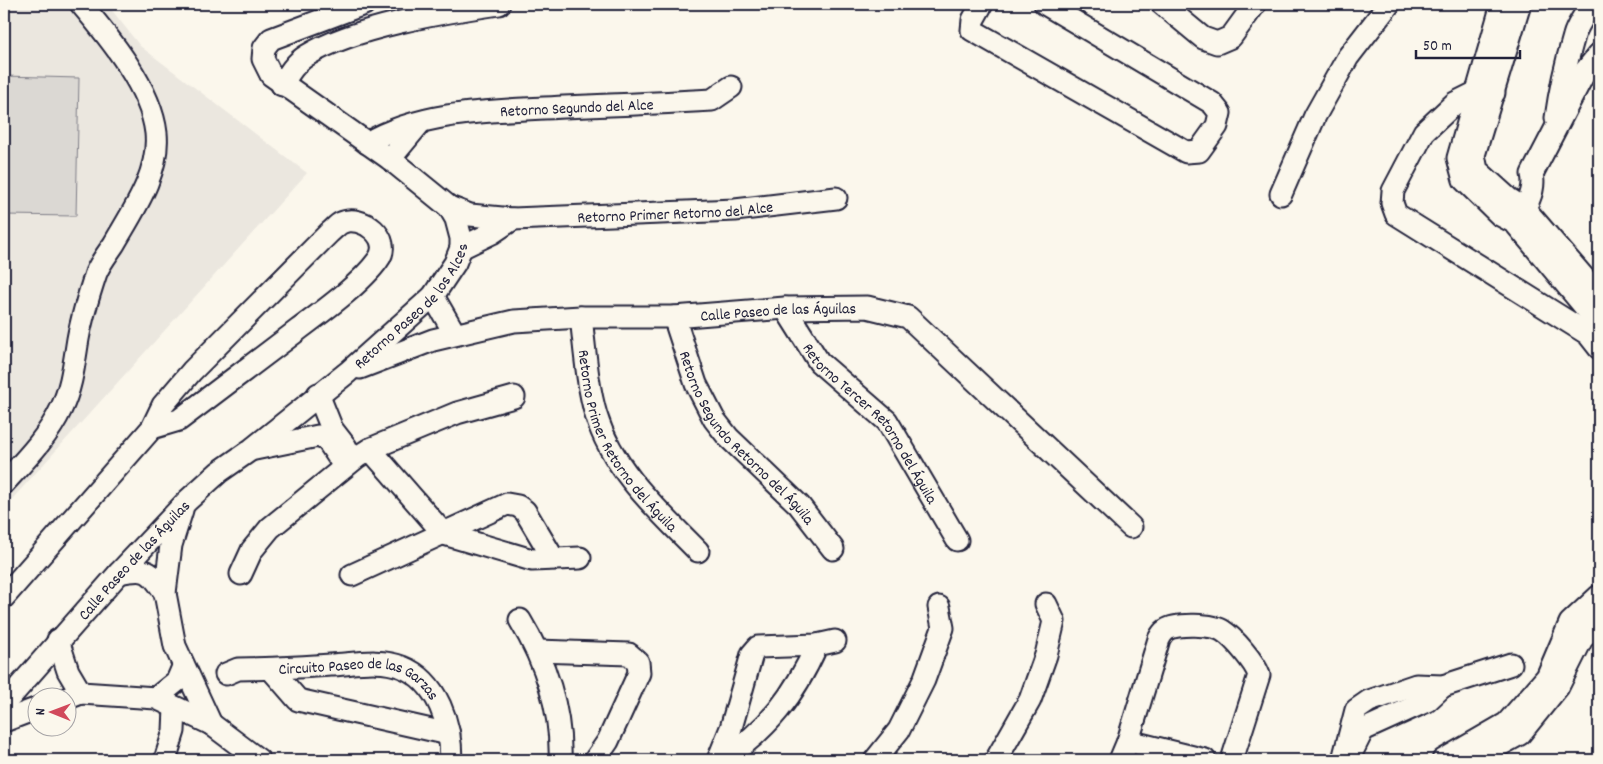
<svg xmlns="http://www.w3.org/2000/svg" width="1603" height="764" viewBox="0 0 1603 764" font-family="Dekko,sans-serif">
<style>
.built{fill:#ebe7df}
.grass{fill:#dbd8d3;stroke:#7e7d87}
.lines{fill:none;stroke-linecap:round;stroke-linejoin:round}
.minor-casing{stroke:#22223b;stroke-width:25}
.minor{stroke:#fbf7ec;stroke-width:21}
.labels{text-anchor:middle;stroke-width:4;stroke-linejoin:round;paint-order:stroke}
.street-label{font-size:16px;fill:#22223b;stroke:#fbf7ec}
</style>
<rect width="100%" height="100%" fill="#fbf7ec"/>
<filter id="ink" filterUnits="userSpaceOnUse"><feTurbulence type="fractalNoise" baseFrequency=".02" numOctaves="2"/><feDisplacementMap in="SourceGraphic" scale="10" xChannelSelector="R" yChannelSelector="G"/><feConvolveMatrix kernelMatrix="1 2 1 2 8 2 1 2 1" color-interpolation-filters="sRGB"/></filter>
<g filter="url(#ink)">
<path class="built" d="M4,4H107L140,46L307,173L4,508Z"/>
<path class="grass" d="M4,76L79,78L76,216L4,215Z"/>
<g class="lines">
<defs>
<g id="minor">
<path d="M982,4L973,20L972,30L1186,152L1199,151L1217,126L1220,113L1212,103L1045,4"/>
<path d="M1162,4L1203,38L1217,43L1231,37L1255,4"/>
<path d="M1502,4L1458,158L1464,180L1500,215L1515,223L1599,324"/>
<path d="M1520,4L1474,155L1477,170L1509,199L1525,209L1599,295"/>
<path d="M282,85C289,73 295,63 306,56C353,27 445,12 499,4"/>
<path d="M1494,93H1475L1455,103L1424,132L1393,191L1392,203L1396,214L1588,334L1599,348"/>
<path d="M1556,118C1560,89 1566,63 1574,36C1577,24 1586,16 1589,4"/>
<path id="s1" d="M367,143C425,109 499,111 564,107C613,105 662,103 712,100L731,87"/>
<path d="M390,159L420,123"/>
<path d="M1281,194L1315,116L1348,57L1389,4"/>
<path id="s2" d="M449,207L470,215L513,219L735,210L836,198"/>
<path d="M1516,221C1526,208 1536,190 1532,174L1586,70L1599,54"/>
<path d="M461,248L492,233L513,219"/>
<path d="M433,296L455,334"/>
<path id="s3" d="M785,308L819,362L887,421L957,540"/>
<path id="s4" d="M581,317C585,350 587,384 596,415C613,471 659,511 698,551"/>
<path id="s5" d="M674,317L696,384L714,419L728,437L799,505L833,549"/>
<path id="s6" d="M360,368L433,340L514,321L581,317H674L785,308L867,307L908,317L1131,527"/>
<path d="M318,394L332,429L346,447"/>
<path d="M255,449L318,436L327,440L344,466"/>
<path d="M370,449L444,534L532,560L580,558"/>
<path d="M4,483C25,460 48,437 61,409C72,386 74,363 78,339C82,317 89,294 96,273C100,263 108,253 114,244C133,211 160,173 156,133C151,88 109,37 81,4"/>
<path d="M182,510L171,545L165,593L175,646L211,724"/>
<path d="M119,573C146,567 150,570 165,593"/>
<path d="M241,574L252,550L270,528L357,457L370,449L457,413L514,397"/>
<path d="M352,575L507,504L518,506L525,511L553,558"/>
<path d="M4,597L152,428L163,405L192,371L329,233C333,230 337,225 341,223C362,213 394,239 378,260C361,284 322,312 298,330C258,360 219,390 179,420L152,428"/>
<path d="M520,620C545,661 562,711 560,760"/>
<path d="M58,640L68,671L81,693"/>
<path d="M537,651L629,654L638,662L639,673L608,741L595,760"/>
<path d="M271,669L298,700L449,734"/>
<path id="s7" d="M226,674L238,669C269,669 299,667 330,665C353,664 380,658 402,667C438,681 451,725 451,760"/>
<path d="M68,698L81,693L156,698L211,724L259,760"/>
<path d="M156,698L177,681L183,667"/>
<path id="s8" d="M4,704L119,573L187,501L219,472L252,449L348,372L433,296L455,263L461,248V238L456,219L449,207L390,159L271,75L263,59L264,48L271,39L364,4"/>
<path d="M4,721L38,708"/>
<path d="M1128,741L1205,760"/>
<path d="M1352,752L1363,730L1427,701L1443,686"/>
<path d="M165,760L174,731L175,708"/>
<path d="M718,760L731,728L752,654L758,647L817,645L835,641"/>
<path d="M722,760C769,729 794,696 817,645"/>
<path d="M875,760L899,730L924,680L943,628L939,607"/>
<path d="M996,760L1030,700L1046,655L1054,621L1046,604"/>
<path d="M1120,760L1128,741L1159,639C1161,635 1163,632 1166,630C1176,623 1213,624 1223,631C1234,638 1255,663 1259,675L1232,760"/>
<path d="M1343,760L1356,710L1369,701L1416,685L1443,686L1511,664"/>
<path d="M1443,760L1507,723L1547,677L1570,623L1599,596"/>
<path d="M1473,760L1520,734L1558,687L1582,639L1599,622"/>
</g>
</defs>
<use href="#minor" class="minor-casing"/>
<use href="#minor" class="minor"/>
</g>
</g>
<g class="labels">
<g class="street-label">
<text dy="6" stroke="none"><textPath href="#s1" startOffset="215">Retorno Segundo del Alce</textPath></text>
<text dy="6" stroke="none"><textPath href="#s2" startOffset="228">Retorno Primer Retorno del Alce</textPath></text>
<text dy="6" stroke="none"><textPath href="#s8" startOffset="572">Retorno Paseo de los Alces</textPath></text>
<text dy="6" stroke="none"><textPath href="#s6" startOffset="426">Calle Paseo de las Águilas</textPath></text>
<text dy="6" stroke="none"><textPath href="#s3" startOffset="145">Retorno Tercer Retorno del Águila</textPath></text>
<text dy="6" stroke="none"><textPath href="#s5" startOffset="144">Retorno Segundo Retorno del Águila</textPath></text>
<text dy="6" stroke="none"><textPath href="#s4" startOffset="136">Retorno Primer Retorno del Águila</textPath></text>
<text dy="6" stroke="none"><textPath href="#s8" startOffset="194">Calle Paseo de las Águilas</textPath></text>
<text dy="6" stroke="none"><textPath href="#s7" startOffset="139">Circuito Paseo de las Garzas</textPath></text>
</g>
</g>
<rect width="1603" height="764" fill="none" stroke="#fbf7ec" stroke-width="20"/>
<rect x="10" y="10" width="1583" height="744" fill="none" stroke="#22223b" stroke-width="2" filter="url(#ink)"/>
<g transform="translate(52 712) rotate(271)"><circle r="24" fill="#fbf7ec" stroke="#a4a2a5"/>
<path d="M0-4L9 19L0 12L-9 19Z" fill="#d1495b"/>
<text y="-8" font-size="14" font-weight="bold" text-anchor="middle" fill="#22223b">N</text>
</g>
<path d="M1416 50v8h104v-8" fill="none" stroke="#22223b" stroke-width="2.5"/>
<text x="1423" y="50" font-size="15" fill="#22223b" stroke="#fbf7ec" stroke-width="4" paint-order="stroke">50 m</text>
</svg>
